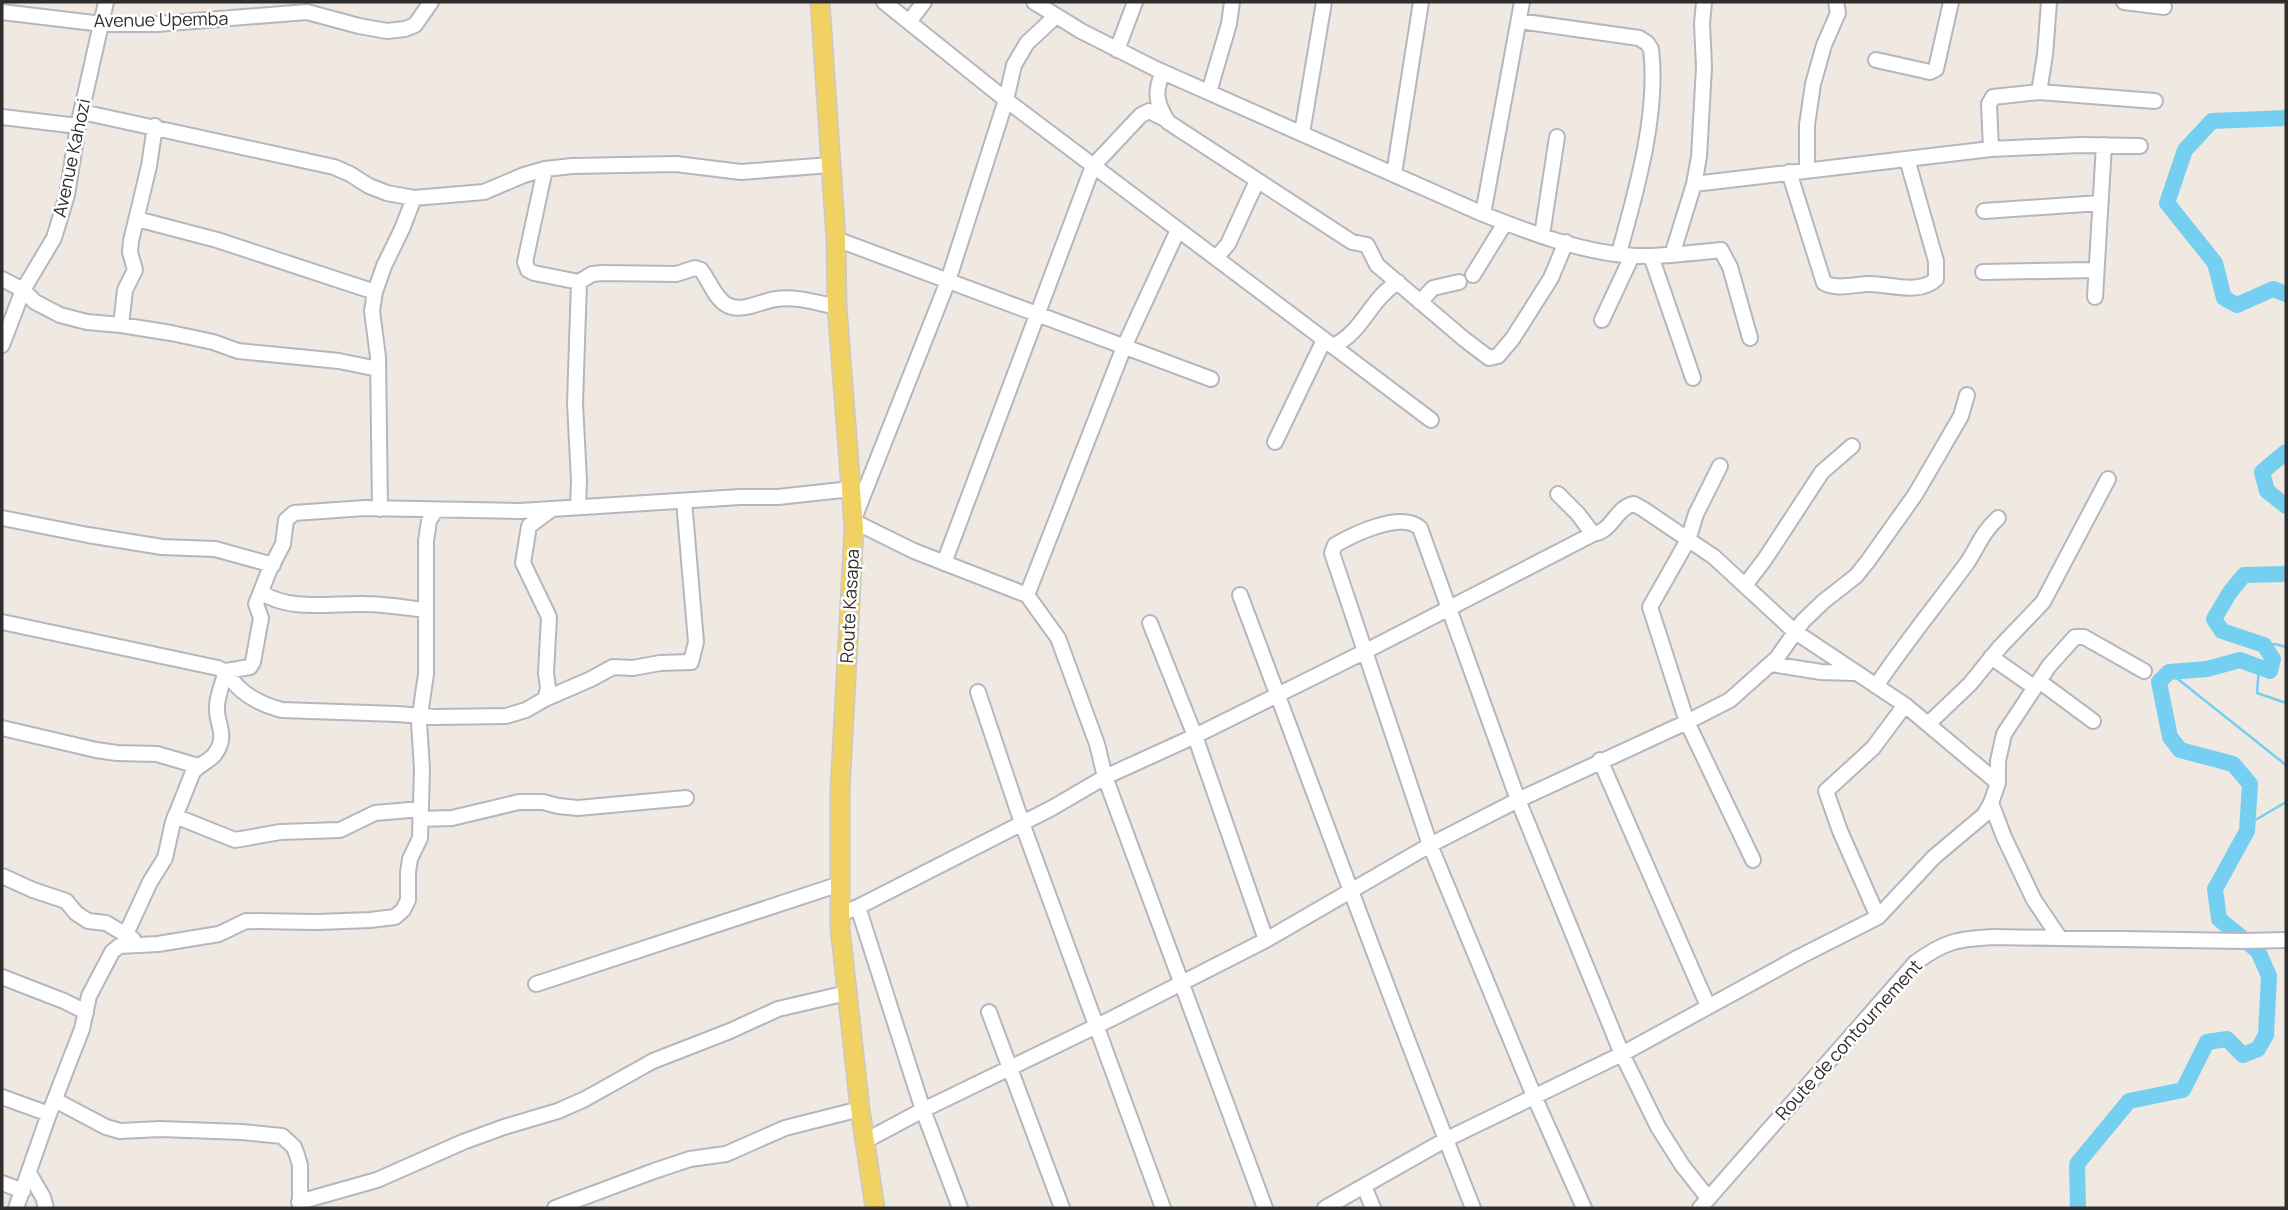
<svg xmlns="http://www.w3.org/2000/svg" width="2288" height="1210" viewBox="0 0 2288 1210" font-family="Manrope,sans-serif">
<style>
.lines{fill:none;stroke-linecap:round;stroke-linejoin:round}
.stream{stroke:#75cff0;stroke-width:2.5}
.river{stroke:#75cff0;stroke-width:16}
.minor-casing{stroke:#b4b7c1;stroke-width:18}
.major-casing{stroke:#c9c9c9;stroke-width:21}
.minor{stroke:#fff;stroke-width:14}
.major{stroke:#f2d163;stroke-width:18}
.labels{text-anchor:middle;stroke-width:5;stroke-linejoin:round;paint-order:stroke}
.street-label{font-size:18px;fill:#2e2e2e;stroke:#fff}
</style>
<rect width="100%" height="100%" fill="#efe9e1"/>
<g class="lines">
<path class="stream" d="M2264,645L2275,644L2286,647
M2259,667L2257,693L2286,703
M2169,672L2286,765
M2247,825L2286,802"/>
<path class="river" d="M2286,118L2212,121L2185,150L2167,203L2215,263L2224,298L2237,305L2273,289L2286,294
M2286,452L2262,472L2267,491L2286,506
M2078,1208L2077,1164L2129,1101L2183,1090L2207,1042L2227,1039L2243,1055L2258,1049L2266,1035L2269,976L2258,951L2219,919L2215,889L2247,831L2250,784L2233,764L2180,750L2170,737L2159,682L2169,672L2207,669L2240,660L2270,671L2273,659L2264,645L2222,631L2214,619L2230,592L2244,575L2286,574"/>
<defs>
<path id="minor" d="M884,2L1006,100L1431,420
M1034,2L1081,31L1156,69L1483,214C1531,233 1583,253 1635,256C1663,257 1693,253 1721,250L1730,267L1750,338
M2124,2L2164,7
M2,12L102,24H157L307,12L359,26L387,31L405,29L415,25L431,2
M1055,17L1027,43L1014,65L1006,100L948,281L853,521L914,551L1027,595L1058,638L1097,744L1105,777L1265,1208
M1519,21L1639,38L1647,43L1651,49C1659,113 1636,192 1619,253
M909,22L924,2
M1117,50L1135,2
M1876,60L1930,72L1936,69L1951,2
M1163,72C1154,92 1156,103 1168,122L1352,242L1367,245L1377,265L1464,339L1489,358L1498,356L1513,338L1551,278L1566,242
M1209,92L1229,24L1232,2
M2039,92L2045,55L2049,2
M82,112L334,167L350,174L369,186L387,193L414,198L484,192L524,175L545,169L572,166L676,164L741,172L830,165
M2,117L78,126
M1302,133L1324,2
M1991,149L1989,104L1993,97L2039,92L2155,101
M545,169L525,262L528,270L534,273L579,282L592,274L602,273L676,274L695,268L701,270C709,280 715,299 727,305C742,313 761,301 776,299C796,296 818,303 837,307
M1807,170V125L1813,84L1824,45L1838,13L1836,2
M1789,172L1824,283C1838,290 1855,284 1870,284C1890,284 1920,295 1936,279V261L1907,159
M1394,174L1421,2
M1694,184L1991,149L2080,145L2140,146
M1984,211L2100,203
M1483,214L1522,2
M137,219L217,240L375,292
M1542,235L1557,137
M836,239L1211,379
M1672,255L1694,184L1699,157L1704,67L1702,24L1704,2
M1651,256L1693,378
M1216,258L1228,244L1257,181
M1983,272L2095,270
M1473,275L1505,223
M2,279L23,290L35,302L60,315L87,322L121,325L171,333L213,342L238,351L339,361L378,369
M2095,297L2104,145
M1420,302L1433,288L1459,282
M1602,320L1632,256
M121,325L125,290L135,270L130,252L131,241L149,166L155,126
M2,345L23,290L54,238L67,195L78,126L106,2
M1333,346C1364,331 1369,300 1398,282
M1275,442L1324,340
M1720,466L1696,514L1688,540L1650,607L1687,722L1753,860
M1558,494L1578,514L1593,534C1612,532 1616,507 1634,504L1643,509L1714,557L1794,631L1905,705L1998,783
M578,507L579,481L575,403L579,282
M380,509L378,357L372,311L375,292L384,266L402,229L414,198
M2,518L88,535L162,547L215,549L273,565
M944,563L1093,166L1141,115L1149,111L1165,119
M1746,584L1765,559L1822,472L1852,446
M261,592C289,612 332,603 365,604C385,604 406,608 426,610
M1027,595L1124,347L1178,230
M1240,595C1317,799 1392,1005 1473,1208
M2,622L218,668C228,672 230,679 238,687C249,698 267,706 282,710L397,714L436,717L506,716L526,710L545,699L591,679L613,667L633,668L660,663L691,662L696,642L684,501
M1150,623L1195,736L1266,940
M1991,657L2034,687
M1771,664L1821,672L1854,673
M2039,681L2093,721
M1876,686C1905,643 1937,604 1967,563C1979,545 1981,534 1998,518
M978,692L1022,823L1163,1208
M545,699L548,688L546,673L549,617L523,563L529,526L552,509
M1928,724L1970,684L2000,647L2043,602L2108,479
M2,728L96,750L117,753L157,754L198,766
M1600,760L1708,1006
M1991,803L2004,837L2034,900L2059,937
M175,816L235,840L280,832L340,830L375,813L421,809
M420,819L452,818L519,802H543L558,806L578,808L686,798
M2,876L33,890L66,901L76,913L88,921L106,923L133,939
M858,907L923,1110L960,1208
M840,914L858,907L1052,808L1105,777L1195,736L1366,651L1593,534
M1878,917L1840,831L1826,791L1873,748L1905,705
M126,934L150,882L165,858L173,822L193,772C199,764 209,762 215,754C229,734 215,723 217,705C218,694 223,682 226,671L250,667L253,662L261,618L256,604L269,571L283,544L286,520L294,513L365,508L520,511L740,497H778L851,489
M2,977L64,1001L86,1012
M536,984L840,884
M989,1012L1062,1208
M2,1097L49,1114
M55,1100L106,1127L120,1131L160,1129L242,1132L282,1136L294,1147L297,1155L300,1165V1208
M865,1141L923,1110L1111,1019L1266,940L1430,845L1518,800L1687,722L1730,700L1777,658L1803,621L1824,601L1856,576L1868,561L1915,495L1943,447L1961,416L1967,395
M29,1173L43,1197L46,1208
M2,1183L23,1191
M1364,1186L1373,1208
M299,1202L377,1180L463,1142L504,1127L558,1111L585,1099L653,1061L730,1031L778,1009L847,993
M16,1208L49,1114L82,1029L89,996L112,952L119,946L158,944L219,934L246,921L318,922L370,920L395,917L403,910L408,900V872L410,859L420,838L422,769L419,722L426,674V541L429,521L435,511
M555,1208L654,1171L690,1159L726,1154L785,1128L860,1109
M1325,1208L1445,1140L1622,1054L1799,957L1878,917L1934,857L1984,815L1991,803L1998,783V761L2004,734L2049,666L2075,637H2084L2144,671
M1584,1208L1534,1096L1430,845L1332,553L1335,545C1354,534 1401,511 1420,528L1518,800L1622,1054L1658,1127L1682,1165L1708,1198
M1700,1208L1915,963C1945,941 1957,939 1993,937L2243,941L2286,940"/>
<path id="major" d="M820,2L836,239L837,307L854,528L840,791V928L860,1109L875,1208"/>
</defs>
<use href="#minor" class="minor-casing"/>
<use href="#major" class="major-casing"/>
<use href="#minor" class="minor"/>
<use href="#major" class="major"/>
</g>
<g class="labels">
<g class="street-label">
<text transform="translate(161 20) rotate(-1)" y="6">Avenue Upemba</text>
<text transform="translate(72 158) rotate(-78)" y="6">Avenue Kahozi</text>
<text transform="translate(850 606) rotate(-87)" y="6">Route Kasapa</text>
<text transform="translate(1849 1040) rotate(-48)" y="6">Route de contournement</text>
</g>
</g>
<rect width="2288" height="1210" fill="none" stroke="#2e2e2e" stroke-width="7"/>
</svg>
